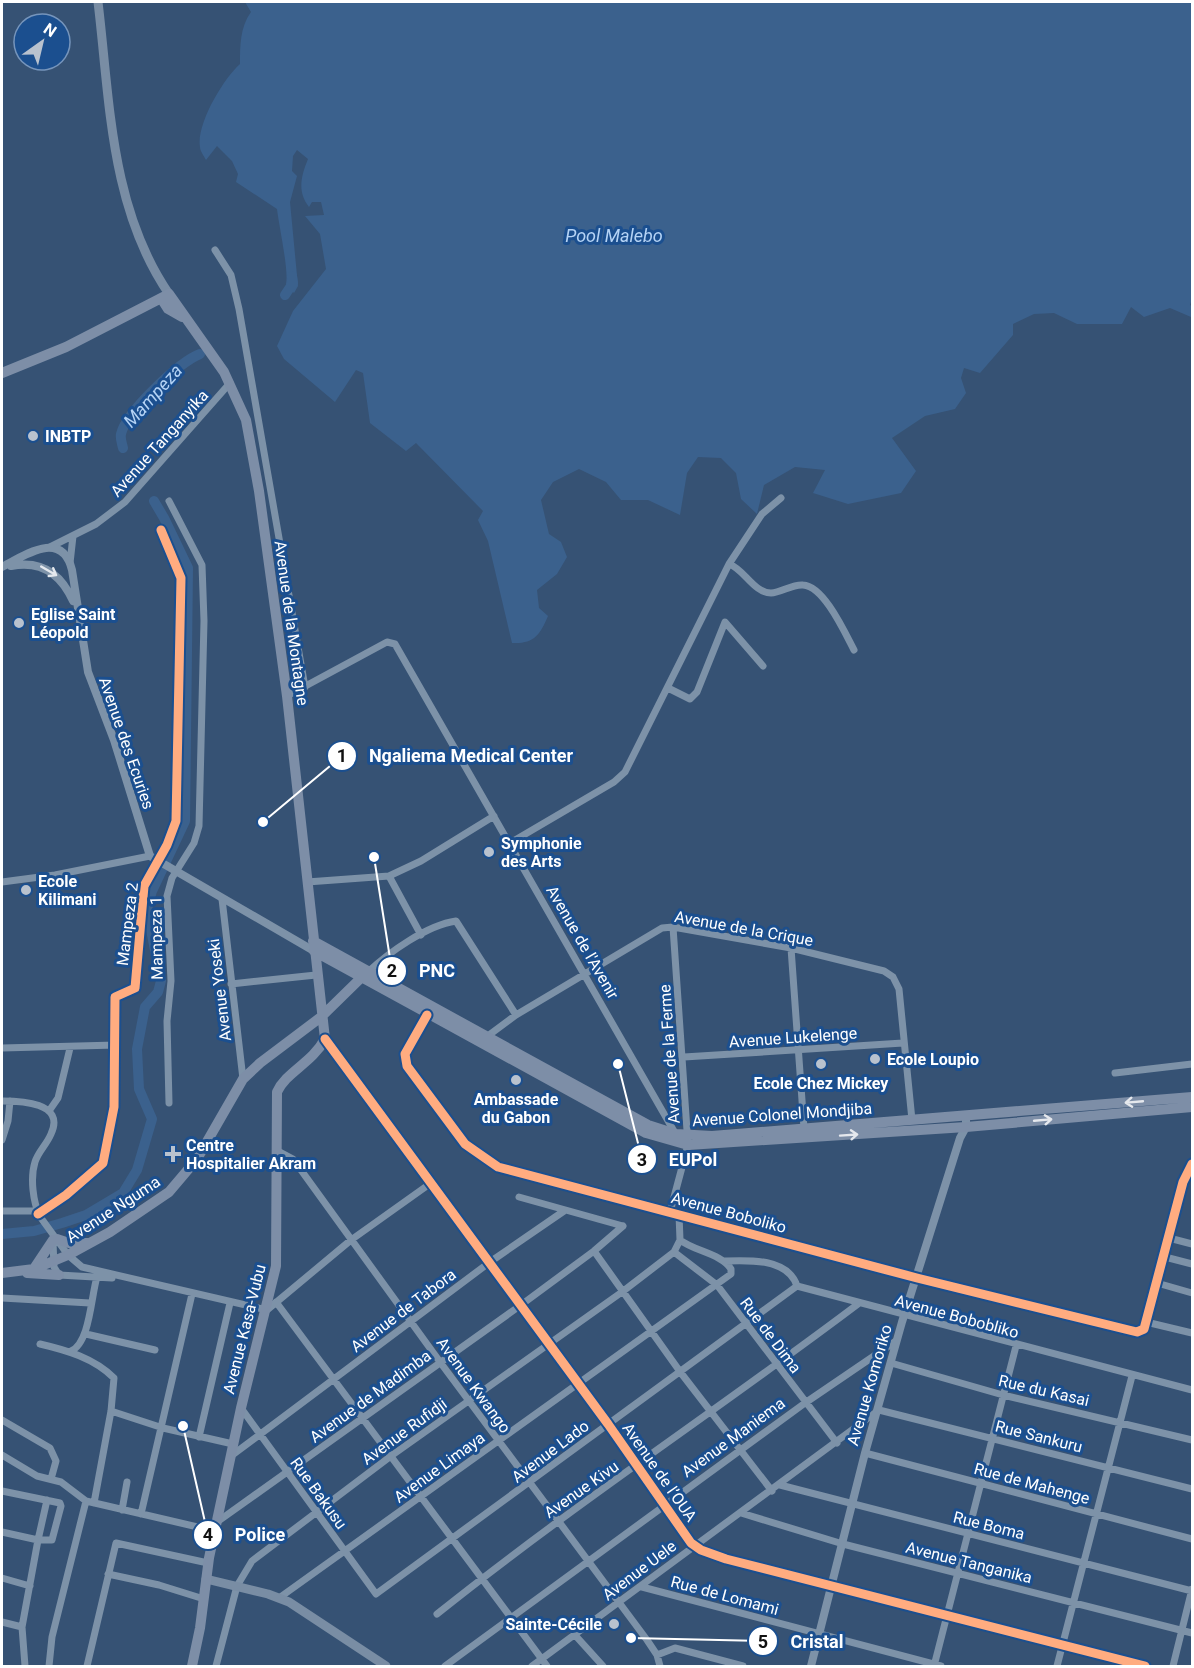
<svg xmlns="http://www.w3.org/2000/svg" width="1194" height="1668" viewBox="0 0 1194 1668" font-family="Roboto,sans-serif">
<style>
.water{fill:#3b618d}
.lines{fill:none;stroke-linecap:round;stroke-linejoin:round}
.river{stroke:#3b618d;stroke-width:10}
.minor{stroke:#7d92a8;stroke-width:7}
.tertiary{stroke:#7d92a8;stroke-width:8}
.secondary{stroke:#798da4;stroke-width:9}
.primary{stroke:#7d8ea7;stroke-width:10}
.cycleway-casing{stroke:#1b4f8f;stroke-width:13}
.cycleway{stroke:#ffac80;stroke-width:9}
.oneway{stroke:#e5e9ee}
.oneway2{stroke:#e5e8ed}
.poi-dot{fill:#b9c2ce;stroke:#1b4f8f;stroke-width:2}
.labels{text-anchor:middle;stroke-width:6;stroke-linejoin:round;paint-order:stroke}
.poi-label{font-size:16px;font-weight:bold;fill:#fff;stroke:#1b4f8f;text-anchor:start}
.street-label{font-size:16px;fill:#fff;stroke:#1b4f8f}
.water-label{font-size:18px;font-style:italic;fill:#b5d3f5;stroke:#1b4f8f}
.leader{fill:none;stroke:#fff;stroke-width:2}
.callout-dot{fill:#fff;stroke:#1b4f8f;stroke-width:2}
.mark-label{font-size:18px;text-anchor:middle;font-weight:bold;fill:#111}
.callout-label{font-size:18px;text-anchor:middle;font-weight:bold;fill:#fff;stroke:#1b4f8f;stroke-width:6;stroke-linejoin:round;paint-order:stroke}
</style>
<rect width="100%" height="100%" fill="#365274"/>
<path class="water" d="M245,2H1192V299L1190,305L1192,306V322L1191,317L1170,308L1144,317L1131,307L1122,324H1077L1054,313L1034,314L1013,324V335L980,373L964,368L961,378L966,393L955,409L925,416L892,438L916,471L901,493L848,504L813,493L825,470L795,467L764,485L757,514L741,499L736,473L721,458L698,457L687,473L680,515L648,500H621L606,482L579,469L553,482L541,500L549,534L561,542L567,557L557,574L537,590L539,608L548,616C540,635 534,644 512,643L488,541L478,520L483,511L416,443L406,451L370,423L363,373L356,370L335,402L284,359L277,346L293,311L326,269L320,234L305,216L324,215L321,202H312L309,207C297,192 301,176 308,159L297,150L293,156L292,171L297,176L290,202L298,286L294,293L286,284C289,271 279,226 277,209L236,182L238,174L232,161L217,146L206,160C204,156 200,151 200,147C196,124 224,78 240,64C240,46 240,27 251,12Z"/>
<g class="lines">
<path class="river" d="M285,295L293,283L292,276
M123,448C122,443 120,439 121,434C126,412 179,362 200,354
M2,1234L34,1231L62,1223L86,1215L123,1193L137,1170L152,1119L139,1089L137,1049L145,1007L158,992L161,981L147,909L152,891L185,821L188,568L164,518L154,501"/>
<path class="minor" d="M215,250L231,275L239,309L305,687
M50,547L96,524L125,502L230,383
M70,563L73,536
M729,564C744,569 754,593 771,593C781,593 792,584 803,585C824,586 845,633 854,650
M668,688L690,699L697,692L725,622L763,666
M287,696L387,642L395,644L675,1133
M510,843L614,782L625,772L729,564L762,514L781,498
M389,876L421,935
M2,882L55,875L150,856
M307,882L389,876L421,861L494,816
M222,899L243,1079
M791,948L804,1128
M368,972C388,953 427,925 456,921L516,1015
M231,984L316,975
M427,1015L405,1054L407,1066L465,1144L498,1167L917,1278L1137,1332L1144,1329L1183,1182L1192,1164
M485,1038L516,1015L662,928L673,927L791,948L884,971L893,977L899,989L912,1120
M2,1048L116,1045
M684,1057L903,1043
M1115,1073L1192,1064
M2,1101C20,1101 66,1102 51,1134C47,1144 38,1152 35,1162C30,1178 33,1202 40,1217
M169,1103L167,1021L171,981L167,896L172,878L194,843L199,826L204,621L202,565L169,501
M49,1111L58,1098L70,1048
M2,1140L8,1121L10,1101
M276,1150L293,1159L440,1362L647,1640L657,1655L660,1666
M519,1197L623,1226
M2,1211H37
M670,1212L688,1145L673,927
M38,1214L66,1195L103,1163L114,1107L115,997L135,988L144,886L167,845L176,821L181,578L161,530
M41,1218L68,1255L82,1267L267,1310L351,1240L431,1183
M1169,1238L1192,1244
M53,1242L54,1267L59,1275L112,1278
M594,1251L681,1373L772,1491
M674,1252L717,1285L837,1443
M1165,1257L1192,1264
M724,1261C749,1260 788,1258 797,1286L1192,1390
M1157,1283L1192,1293
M2,1298L90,1303
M276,1302L547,1666
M1146,1322L1192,1333
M86,1334L155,1350
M40,1344C66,1350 94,1358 114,1378L111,1411L94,1503
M71,1351C90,1343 91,1296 97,1277
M891,1363L1003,1395L1192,1440
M241,1408L376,1594L797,1286
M111,1411L163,1428L233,1444
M2,1420L50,1448L56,1461L51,1479
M199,1437L230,1303
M865,1453L1192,1539
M2,1455L37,1476L61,1482L86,1501L215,1531
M231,1456L490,1262L564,1211
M780,1485L1192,1591
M2,1491L60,1503L61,1506L52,1540H38L22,1627L2,1622
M122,1510L127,1482
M741,1513L843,1544L1192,1633
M141,1514L192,1294
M217,1522L521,1305L594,1251L623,1226
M2,1532L38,1540L47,1500
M108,1574L159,1585L204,1599
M2,1578L30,1586
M642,1587L941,1666
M279,1598L731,1274V1269C722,1254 694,1251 680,1240L679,1214
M437,1614C573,1505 719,1409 858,1304
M22,1627L25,1666
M574,1634L603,1666
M657,1655L675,1648L743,1666
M49,1666L52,1637L86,1501
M87,1666L116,1543L208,1563
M216,1666L237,1586L252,1561L391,1456L622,1292L674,1252L680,1240
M445,1666L805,1403L896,1341
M532,1666L879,1410L1192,1489
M934,1666L1016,1346
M1057,1666L1132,1376
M1173,1666L1192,1589"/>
<path class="tertiary" d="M11,566C41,560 61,574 73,601
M2,567C25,555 62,529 72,570L88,672L114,740L150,856L314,951
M325,1039L608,1424L691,1543L701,1550L726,1559L1145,1666
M811,1666L865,1453L902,1322L960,1138L966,1127V1116"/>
<path class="secondary" d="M98,2C110,101 110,208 169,294
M206,1579L268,1594L289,1602L386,1666"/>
<path class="primary" d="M161,298L168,309L182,317
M2,373L66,347L169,294L224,372L246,420L259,491L287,696L325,1039C312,1063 286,1072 277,1092L276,1266L241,1408L209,1558L200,1628L192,1666
M313,941L648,1125L676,1134L712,1136L1192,1097
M314,951L646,1133L688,1145L966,1127L1192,1107
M57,1239L69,1243H88
M35,1267L53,1240
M2,1273L34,1269L68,1255L110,1232L169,1192L197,1159L243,1079L260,1063L321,1017L365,974
M27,1273L59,1275"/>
<defs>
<path id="cycleway" d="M427,1015L405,1054L407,1066L465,1144L498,1167L917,1278L1137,1332L1144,1329L1183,1182L1192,1164
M325,1039L608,1424L691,1543L701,1550L726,1559L1145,1666
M38,1214L66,1195L103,1163L114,1107L115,997L135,988L144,886L167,845L176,821L181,578L161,530"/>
</defs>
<use href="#cycleway" class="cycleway-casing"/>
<use href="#cycleway" class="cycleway"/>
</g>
<defs><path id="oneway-shaft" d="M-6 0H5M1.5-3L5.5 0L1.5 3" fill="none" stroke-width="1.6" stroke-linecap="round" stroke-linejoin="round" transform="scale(1.5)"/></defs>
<use class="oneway" href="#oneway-shaft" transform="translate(49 571) rotate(30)"/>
<g class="oneway2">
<use href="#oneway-shaft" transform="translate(1134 1102) rotate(175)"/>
<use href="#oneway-shaft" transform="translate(1043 1120) rotate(-5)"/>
<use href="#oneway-shaft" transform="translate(849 1135) rotate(-4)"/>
</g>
<g class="poi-dot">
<circle cx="33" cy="436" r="6"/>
<circle cx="19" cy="623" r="6"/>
<circle cx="489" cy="852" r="6"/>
<circle cx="26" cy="890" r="6"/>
<circle cx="875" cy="1059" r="6"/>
<circle cx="821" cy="1064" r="6"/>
<circle cx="516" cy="1080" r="6"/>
<path d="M170 1145h6v6h6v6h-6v6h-6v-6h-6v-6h6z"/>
<circle cx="614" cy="1624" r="6"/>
</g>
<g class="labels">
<g class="poi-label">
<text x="45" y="442">INBTP</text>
<text x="31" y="620">Eglise Saint<tspan x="31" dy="18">Léopold</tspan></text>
<text x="501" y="849">Symphonie<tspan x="501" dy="18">des Arts</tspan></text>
<text x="38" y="887">Ecole<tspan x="38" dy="18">Kilimani</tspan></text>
<text x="887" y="1065">Ecole Loupio</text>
<text x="821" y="1089" text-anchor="middle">Ecole Chez Mickey</text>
<text x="516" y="1105" text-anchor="middle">Ambassade<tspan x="516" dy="18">du Gabon</tspan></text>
<text x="186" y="1151">Centre<tspan x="186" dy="18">Hospitalier Akram</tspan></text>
<text x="602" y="1630" text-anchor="end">Sainte-Cécile</text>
</g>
<g class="street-label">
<text transform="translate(159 443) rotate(-48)" y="6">Avenue Tanganyika</text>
<text transform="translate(292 623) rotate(82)" y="6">Avenue de la Montagne</text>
<text transform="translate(127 743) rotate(71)" y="6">Avenue des Ecuries</text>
<text transform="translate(127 924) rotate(-83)" y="6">Mampeza 2</text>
<text transform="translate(744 928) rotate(10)" y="6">Avenue de la Crique</text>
<text transform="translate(156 938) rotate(-91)" y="6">Mampeza 1</text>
<text transform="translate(583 942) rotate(60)" y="6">Avenue de l'Avenir</text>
<text transform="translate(219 990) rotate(-97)" y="6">Avenue Yoseki</text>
<text transform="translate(793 1037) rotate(-4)" y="6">Avenue Lukelenge</text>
<text transform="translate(669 1054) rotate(-94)" y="6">Avenue de la Ferme</text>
<text transform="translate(782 1114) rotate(-4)" y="6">Avenue Colonel Mondjiba</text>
<text transform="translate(113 1209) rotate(-33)" y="6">Avenue Nguma</text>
<text transform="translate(729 1212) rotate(15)" y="6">Avenue Boboliko</text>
<text transform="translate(403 1310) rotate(-37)" y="6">Avenue de Tabora</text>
<text transform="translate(957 1316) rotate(15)" y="6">Avenue Bobobliko</text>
<text transform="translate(244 1329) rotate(-76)" y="6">Avenue Kasa-Vubu</text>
<text transform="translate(771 1335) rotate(53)" y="6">Rue de Dima</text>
<text transform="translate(474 1385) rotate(54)" y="6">Avenue Kwango</text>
<text transform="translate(869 1385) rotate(-74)" y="6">Avenue Komoriko</text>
<text transform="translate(1044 1390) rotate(13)" y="6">Rue du Kasai</text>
<text transform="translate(370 1396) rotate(-36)" y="6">Avenue de Madimba</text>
<text transform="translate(404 1431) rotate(-36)" y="6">Avenue Rufidji</text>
<text transform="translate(1039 1436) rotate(14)" y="6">Rue Sankuru</text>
<text transform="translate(733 1437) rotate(-36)" y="6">Avenue Maniema</text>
<text transform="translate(550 1451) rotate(-37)" y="6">Avenue Lado</text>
<text transform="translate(439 1467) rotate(-36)" y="6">Avenue Limaya</text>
<text transform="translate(660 1472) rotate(55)" y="6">Avenue de l’OUA</text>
<text transform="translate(1032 1483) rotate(15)" y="6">Rue de Mahenge</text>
<text transform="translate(581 1489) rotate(-35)" y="6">Avenue Kivu</text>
<text transform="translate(319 1493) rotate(54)" y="6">Rue Bakusu</text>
<text transform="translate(989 1525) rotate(14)" y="6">Rue Boma</text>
<text transform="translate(969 1562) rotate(14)" y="6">Avenue Tanganika</text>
<text transform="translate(639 1570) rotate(-37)" y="6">Avenue Uele</text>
<text transform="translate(725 1595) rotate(15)" y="6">Rue de Lomami</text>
</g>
<g class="water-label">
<text x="614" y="242">Pool Malebo</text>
<text transform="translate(153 396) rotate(-48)" y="6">Mampeza</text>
</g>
</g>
<path class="leader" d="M263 822L342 756M374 857L392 971M618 1064L642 1159M183 1426L208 1535M631 1638L763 1641"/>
<g class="callout-dot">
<circle cx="263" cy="822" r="6"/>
<circle cx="374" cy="857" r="6"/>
<circle cx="618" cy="1064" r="6"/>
<circle cx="183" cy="1426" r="6"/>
<circle cx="631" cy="1638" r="6"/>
<circle cx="342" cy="756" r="15"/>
<circle cx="392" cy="971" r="15"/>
<circle cx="642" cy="1159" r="15"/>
<circle cx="208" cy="1535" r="15"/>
<circle cx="763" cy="1641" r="15"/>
</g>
<g class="mark-label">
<text x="342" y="762">1</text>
<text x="392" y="977">2</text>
<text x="642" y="1166">3</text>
<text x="208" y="1541">4</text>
<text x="763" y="1648">5</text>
</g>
<g class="callout-label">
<text x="471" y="762">Ngaliema Medical Center</text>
<text x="437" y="977">PNC</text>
<text x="693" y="1166">EUPol</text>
<text x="260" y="1541">Police</text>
<text x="817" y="1648">Cristal</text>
</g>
<rect width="1194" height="1668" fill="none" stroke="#ffffff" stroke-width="6"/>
<g transform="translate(42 42) rotate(34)"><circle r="28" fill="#1b4f8f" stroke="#7695bc" stroke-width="1.5"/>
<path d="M0-4.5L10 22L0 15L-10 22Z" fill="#b9c2ce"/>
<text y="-9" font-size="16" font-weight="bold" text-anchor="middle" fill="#ffffff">N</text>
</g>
</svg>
